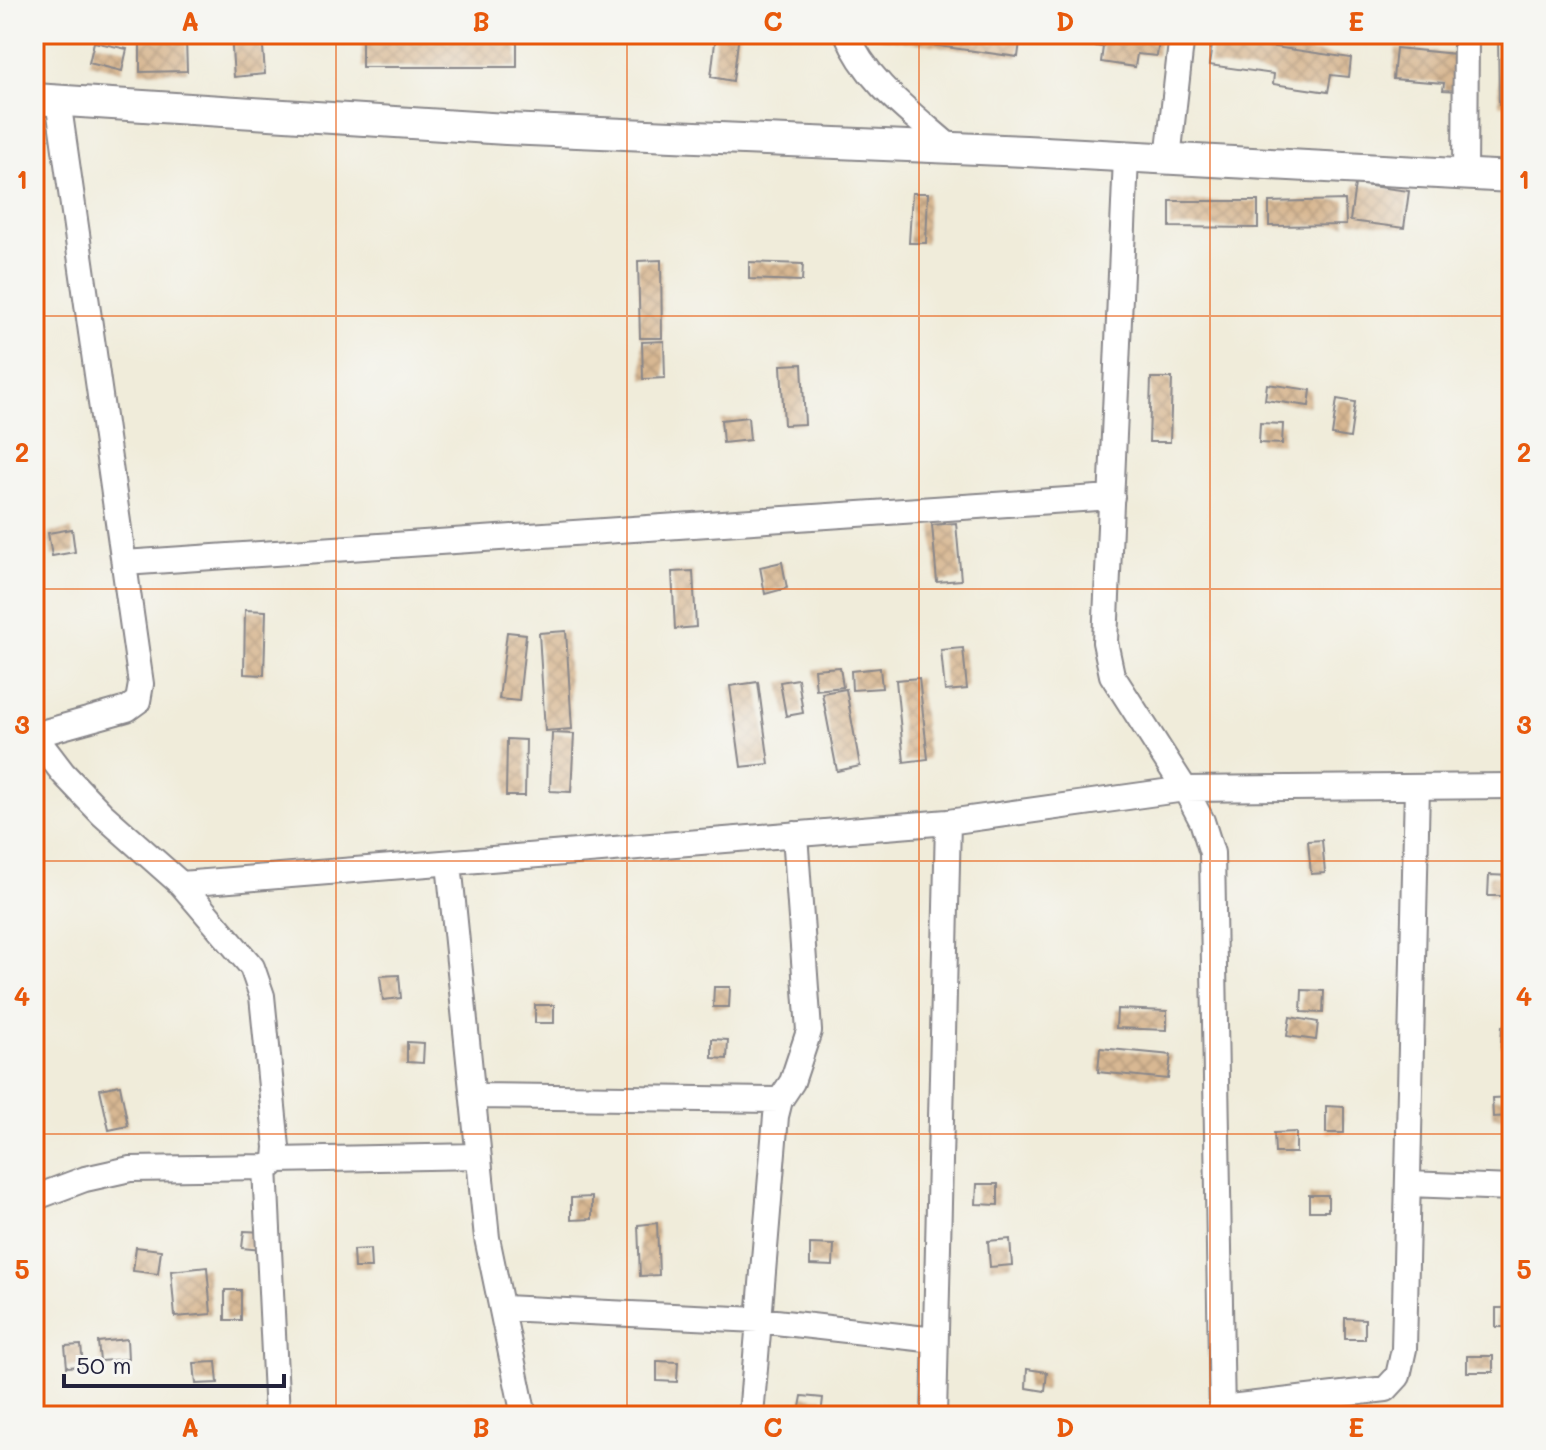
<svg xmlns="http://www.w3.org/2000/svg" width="1546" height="1450" viewBox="0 0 1546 1450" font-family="Mali,sans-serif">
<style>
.building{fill:url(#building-cross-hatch)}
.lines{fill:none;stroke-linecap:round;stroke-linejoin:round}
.minor-casing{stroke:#89878a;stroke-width:28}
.tertiary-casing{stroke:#89878a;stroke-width:34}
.minor{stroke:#fff;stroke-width:24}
.tertiary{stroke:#fff;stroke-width:30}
.grid{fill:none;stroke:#e8590c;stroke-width:2;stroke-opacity:0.55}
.neatline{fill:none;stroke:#e8590c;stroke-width:3}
.grid-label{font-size:26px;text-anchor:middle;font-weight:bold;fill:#e8590c}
</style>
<defs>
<pattern id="building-cross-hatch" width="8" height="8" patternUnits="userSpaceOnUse" patternTransform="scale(2)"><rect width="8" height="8" fill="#d8b893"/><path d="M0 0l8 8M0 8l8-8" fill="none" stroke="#b99e80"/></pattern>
</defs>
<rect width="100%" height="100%" fill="#f6f6f2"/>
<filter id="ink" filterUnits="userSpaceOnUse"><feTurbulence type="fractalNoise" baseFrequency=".0125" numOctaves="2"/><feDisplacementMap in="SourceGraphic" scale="16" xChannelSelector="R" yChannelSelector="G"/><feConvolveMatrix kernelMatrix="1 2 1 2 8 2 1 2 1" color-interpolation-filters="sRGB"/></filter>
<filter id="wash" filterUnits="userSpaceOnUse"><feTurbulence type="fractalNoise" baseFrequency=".006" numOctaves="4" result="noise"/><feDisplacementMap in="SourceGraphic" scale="32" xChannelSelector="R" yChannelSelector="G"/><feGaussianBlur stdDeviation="1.8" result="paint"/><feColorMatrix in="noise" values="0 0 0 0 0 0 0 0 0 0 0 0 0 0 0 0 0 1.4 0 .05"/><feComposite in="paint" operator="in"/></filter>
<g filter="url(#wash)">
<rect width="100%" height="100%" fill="#f0ecda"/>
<g id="blocks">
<path class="building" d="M231,34H262L265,74L234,77Z
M362,34H517V67H362Z
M716,34H739L733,81L711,77Z
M881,34H1021L1018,57L880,38Z
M1051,34H1160L1157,56L1137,54L1135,67L1101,62L1103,47L1050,40Z
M1498,34H1512V105H1499Z
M1213,38L1351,58L1349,77L1331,75L1328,92L1273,84L1274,74L1209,65Z
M186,39L187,71L140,72V40Z
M94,42L127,49L122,71L89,63Z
M1396,48L1465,55L1461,91L1443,90L1444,83L1393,79Z
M1355,184L1409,191L1404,228L1350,221Z
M912,193H928L926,243H909Z
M1345,200L1346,225L1269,226V202Z
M1170,201H1258V228L1170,227Z
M661,260L662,338H640L638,261Z
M749,262L803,264L802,281L749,279Z
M664,341L665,378L643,379L642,342Z
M802,364L805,424L784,425L781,365Z
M1151,378H1172L1170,442H1149Z
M1267,384L1311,390L1309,406L1265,400Z
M1337,399L1355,402L1350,438L1332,435Z
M748,417L750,440L723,443L721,420Z
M1260,423L1283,424L1282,444L1259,443Z
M956,523L961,580L937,582L932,525Z
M72,529L75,552L52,556L48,533Z
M782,562L787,588L765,594L760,567Z
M693,571L696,627L675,629L672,572Z
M245,610L266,611L264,675L244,674Z
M566,631L572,729L545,731L539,633Z
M507,632L526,634L519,701L499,699Z
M963,648L967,689L945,691L941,650Z
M840,667L843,687L816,690L814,669Z
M880,668L882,688L852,690L851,671Z
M919,678L928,759L904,762L896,680Z
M798,679L803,713L786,716L780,682Z
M758,682L769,764L741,767L730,686Z
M846,689L860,766L837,771L822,693Z
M552,733L574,734L571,792L550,791Z
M507,739L526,740L525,796H506Z
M1322,840L1325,873L1311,874L1308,841Z
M1489,875L1512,876L1511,896H1488Z
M399,975L401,998L383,1000L380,976Z
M714,987H730L729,1007H713Z
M1302,990L1324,991L1323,1013L1301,1012Z
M535,1005H554V1023H535Z
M1117,1009L1167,1011V1030L1116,1028Z
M1290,1017L1318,1022L1316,1040L1287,1036Z
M1502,1026L1512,1027V1048L1501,1047Z
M712,1039L728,1040L727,1059L712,1058Z
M407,1042L424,1043L423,1063L407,1062Z
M1100,1048L1171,1055L1168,1079L1098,1072Z
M120,1085L128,1126L109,1130L100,1089Z
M1512,1097V1116L1493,1117L1492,1098Z
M1326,1106L1344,1107V1133H1326Z
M1296,1132V1153H1275L1274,1133Z
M977,1184H998V1205L976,1204Z
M1309,1195H1328V1211H1309Z
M592,1197V1219L571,1220V1198Z
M657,1223L659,1275L640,1276L638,1225Z
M244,1231L263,1232L262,1250L242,1248Z
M1010,1239L1012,1265L990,1267L988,1241Z
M810,1244L834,1245L833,1266L810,1265Z
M136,1247L161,1250L158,1274L133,1271Z
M370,1249L371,1268H354L353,1250Z
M207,1267L211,1314L175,1317L171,1271Z
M225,1290H241V1320H225Z
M1496,1308H1512V1327H1496Z
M1345,1318L1365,1319V1339H1345Z
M127,1339L128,1359L100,1361L98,1342Z
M81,1345L83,1366L67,1367L65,1346Z
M1467,1356H1493V1372H1467Z
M657,1361L678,1362L677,1382L657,1381Z
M216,1362L218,1383L196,1384L194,1363Z
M1027,1369L1047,1372L1045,1391L1026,1388Z
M802,1396L823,1398L821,1415L799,1413Z"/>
</g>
</g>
<g filter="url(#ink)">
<use href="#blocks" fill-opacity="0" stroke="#89878a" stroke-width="2"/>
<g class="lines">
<defs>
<path id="minor" d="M847,34C866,82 914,115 952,149
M1126,158L1105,642L1112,675L1185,789L1202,821L1212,853L1222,1416
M1168,159L1182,34
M1465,174L1466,34
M124,563L1112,497
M34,735L63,773L102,814L181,884L252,967L262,996L277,1147L276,1160L272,1165L265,1167L130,1169L85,1179L34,1198
M34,735L127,709L138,701L141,684L58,100
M449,863L487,1238L524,1416
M181,884L948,822L1185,789L1512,786
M473,1096L780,1100
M276,1160L478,1156
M265,1167L277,1416
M1408,1184L1512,1188
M503,1308L758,1320L935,1340
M1221,1408L1386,1389L1398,1376L1404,1349L1417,787
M751,1416L776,1116L780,1100L792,1082L809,1031L795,834
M934,1416L948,822"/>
<path id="tertiary" d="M34,99L506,129L1026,151L1512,177"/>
</defs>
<use href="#minor" class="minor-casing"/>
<use href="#tertiary" class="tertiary-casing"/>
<use href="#minor" class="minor"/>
<use href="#tertiary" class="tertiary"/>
</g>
</g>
<path class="grid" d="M336,34V1416M627,34V1416M919,34V1416M1210,34V1416M34,316H1512M34,589H1512M34,861H1512M34,1134H1512"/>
<rect width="1546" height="1450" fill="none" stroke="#f6f6f2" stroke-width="88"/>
<path d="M64 1374v12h220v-12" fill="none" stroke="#22223b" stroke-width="4"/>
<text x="76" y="1374" font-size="24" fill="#22223b" stroke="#f6f6f2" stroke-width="6" paint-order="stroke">50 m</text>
<rect x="44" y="44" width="1458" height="1362" class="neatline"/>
<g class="grid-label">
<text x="190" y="31">A</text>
<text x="481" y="31">B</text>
<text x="773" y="31">C</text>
<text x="1065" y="31">D</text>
<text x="1356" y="31">E</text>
<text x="22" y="189">1</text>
<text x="1524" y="189">1</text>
<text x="22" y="462">2</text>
<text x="1524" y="462">2</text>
<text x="22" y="734">3</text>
<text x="1524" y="734">3</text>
<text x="22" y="1006">4</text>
<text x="1524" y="1006">4</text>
<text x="22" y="1279">5</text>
<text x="1524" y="1279">5</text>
<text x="190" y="1437">A</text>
<text x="481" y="1437">B</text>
<text x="773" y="1437">C</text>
<text x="1065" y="1437">D</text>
<text x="1356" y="1437">E</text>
</g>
</svg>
